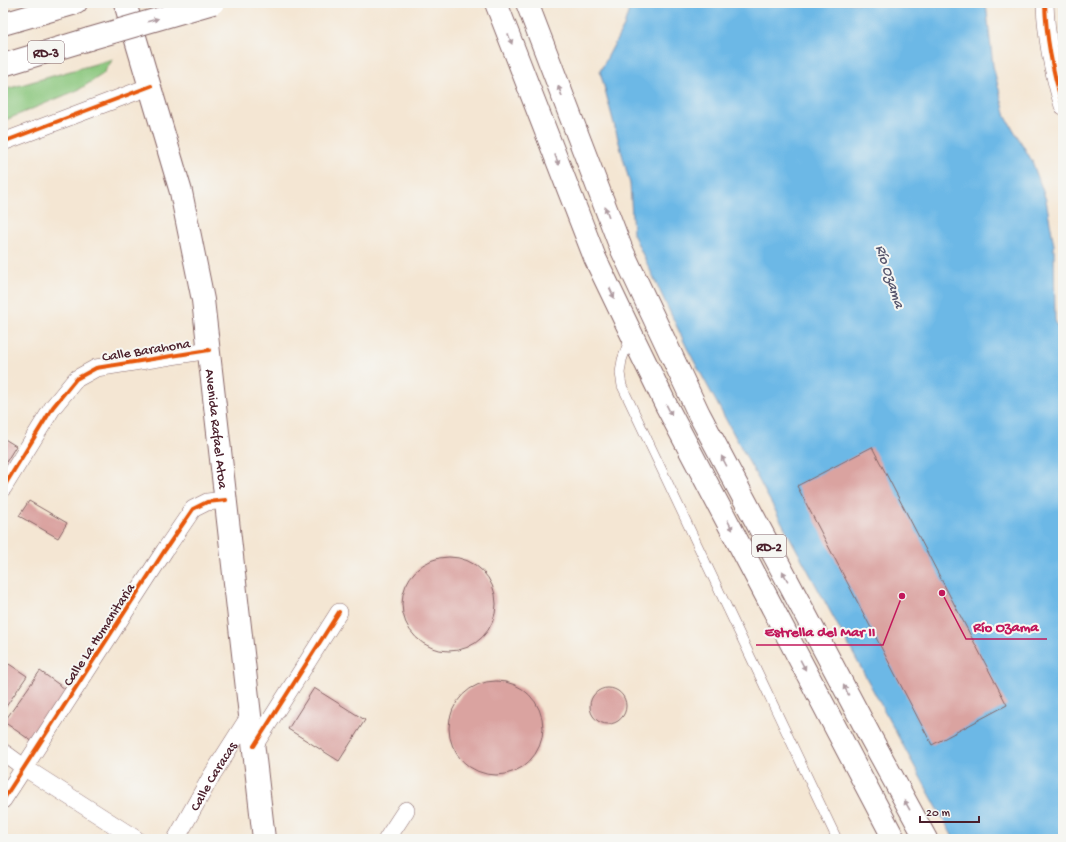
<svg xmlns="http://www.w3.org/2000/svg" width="1066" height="842" viewBox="0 0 1066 842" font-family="'Gochi Hand',sans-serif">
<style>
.green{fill:#89c67c;stroke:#6a7254}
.water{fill:#6cb8e6;stroke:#5b6c88}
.building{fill:#daa3a0}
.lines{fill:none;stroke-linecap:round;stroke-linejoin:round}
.lane-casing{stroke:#866566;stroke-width:10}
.street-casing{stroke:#866566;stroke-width:18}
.secondary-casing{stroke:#866566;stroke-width:24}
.primary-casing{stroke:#866566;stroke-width:24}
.highway-casing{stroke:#866566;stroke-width:24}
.lane{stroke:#fff;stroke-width:9}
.street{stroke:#fff;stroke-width:17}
.secondary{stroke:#fff;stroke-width:22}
.primary{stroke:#fff;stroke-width:22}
.highway{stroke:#fff;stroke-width:22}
.highway-bridge-casing{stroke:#866566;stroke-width:24;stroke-linecap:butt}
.highway-bridge{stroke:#fff;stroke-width:22}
.cycleway-casing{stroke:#f6f6f2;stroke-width:6}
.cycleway{stroke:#e8590c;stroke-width:4}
.oneway{fill:#ae9aa0}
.labels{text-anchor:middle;stroke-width:4;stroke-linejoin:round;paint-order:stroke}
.shield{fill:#f6f6f2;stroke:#7e6067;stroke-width:1}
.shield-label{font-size:13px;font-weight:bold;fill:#4a1f2b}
.street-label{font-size:14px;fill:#4a1f2b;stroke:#f6f6f2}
.water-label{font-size:15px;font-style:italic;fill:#56556c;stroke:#f6f6f2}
.leader{fill:none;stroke:#c2185b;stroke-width:1.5}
.callout-dot{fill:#c2185b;stroke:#f6f6f2;stroke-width:1.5}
.callout-label{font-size:15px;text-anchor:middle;font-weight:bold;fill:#c2185b;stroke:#f6f6f2;stroke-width:4;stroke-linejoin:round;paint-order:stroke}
</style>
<rect width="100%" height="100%" fill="#f6f6f2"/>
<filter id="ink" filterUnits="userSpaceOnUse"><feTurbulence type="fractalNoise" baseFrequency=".025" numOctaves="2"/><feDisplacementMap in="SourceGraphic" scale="8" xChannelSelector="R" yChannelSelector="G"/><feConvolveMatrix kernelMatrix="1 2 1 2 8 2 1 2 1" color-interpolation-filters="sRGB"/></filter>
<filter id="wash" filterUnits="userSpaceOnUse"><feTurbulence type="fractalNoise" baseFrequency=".012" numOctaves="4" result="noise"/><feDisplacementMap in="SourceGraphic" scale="16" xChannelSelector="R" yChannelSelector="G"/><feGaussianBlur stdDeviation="0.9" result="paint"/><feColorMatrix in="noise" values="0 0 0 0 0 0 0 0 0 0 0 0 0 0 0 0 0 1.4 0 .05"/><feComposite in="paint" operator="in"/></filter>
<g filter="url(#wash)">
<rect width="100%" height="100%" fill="#f4e6d3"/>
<path class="green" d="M113,59L103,74L80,89L3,121V90Z"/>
<path class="water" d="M631,3H986L993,66L1006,117L1032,161L1046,200L1054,245L1055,320L1063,341V839H954L687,348L633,234L630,184L600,71L624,26Z"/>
<g id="blocks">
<path class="building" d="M3,438L16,446L3,467Z
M872,447L1007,705L932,745L797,486Z
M29,501L67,523L58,538L19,516Z
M402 604a47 47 0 1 1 94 0a47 47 0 1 1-94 0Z
M9,664L27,676L3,711V673Z
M40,671L68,691L33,742L4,722Z
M449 728a47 47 0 1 1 94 0a47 47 0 1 1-94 0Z
M314,688L365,720L339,761L288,729Z
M590 706a18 18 0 1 1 36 0a18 18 0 1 1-36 0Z"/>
</g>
</g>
<g filter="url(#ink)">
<use href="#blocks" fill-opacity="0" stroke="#866566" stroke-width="1"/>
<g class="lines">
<defs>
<path id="lane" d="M630,337L622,360L620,373L622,386L837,839"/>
<g id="street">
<path d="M1045,3C1046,38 1053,73 1063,106"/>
<path d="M3,142L151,86"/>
<path d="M3,488L53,407L76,379L96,368L209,350"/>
<path d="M254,746L339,612"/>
<path d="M3,752L25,768L136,839"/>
<path d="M3,800L165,550L193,509L207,502L226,500"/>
<path id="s1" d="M176,839L212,775L250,715"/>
<path d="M387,839L406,810"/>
</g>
<g id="secondary">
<path id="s2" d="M125,3L181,192L203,300L264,839"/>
</g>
<path id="primary" d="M496,3L595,258L631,333L667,407L894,839
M527,3L621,248L699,414L871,738L926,839"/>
<path id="highway" d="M3,24L76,3
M3,65L89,39"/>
</defs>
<use href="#lane" class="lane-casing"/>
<use href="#street" class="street-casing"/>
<use href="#secondary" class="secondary-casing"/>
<use href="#primary" class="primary-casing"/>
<use href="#highway" class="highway-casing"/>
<use href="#lane" class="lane"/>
<use href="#street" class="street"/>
<use href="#secondary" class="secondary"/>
<use href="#primary" class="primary"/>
<use href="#highway" class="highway"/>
<defs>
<path id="highway-bridge" d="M89,39L213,3"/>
</defs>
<use href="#highway-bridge" class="highway-bridge-casing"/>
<use href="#highway-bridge" class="highway-bridge"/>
<defs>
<path id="cycleway" d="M1045,3C1046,38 1053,73 1063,106
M3,142L151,86
M3,488L53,407L76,379L96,368L209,350
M254,746L339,612
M3,800L165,550L193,509L207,502L226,500"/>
</defs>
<use href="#cycleway" class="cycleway-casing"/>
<use href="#cycleway" class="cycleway"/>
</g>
<defs><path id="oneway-solid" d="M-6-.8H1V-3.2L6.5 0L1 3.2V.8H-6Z"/></defs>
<g class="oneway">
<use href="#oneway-solid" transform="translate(153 20) rotate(-16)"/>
<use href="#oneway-solid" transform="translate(510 39) rotate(69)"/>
<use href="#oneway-solid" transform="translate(560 91) rotate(-111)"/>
<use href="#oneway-solid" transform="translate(557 160) rotate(69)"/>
<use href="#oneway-solid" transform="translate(607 212) rotate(-111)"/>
<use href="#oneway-solid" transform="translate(612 293) rotate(65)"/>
<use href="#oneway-solid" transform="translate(669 410) rotate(63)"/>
<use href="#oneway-solid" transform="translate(724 461) rotate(-118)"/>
<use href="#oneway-solid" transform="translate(730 525) rotate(62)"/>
<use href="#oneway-solid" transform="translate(785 576) rotate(-118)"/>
<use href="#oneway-solid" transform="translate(803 665) rotate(62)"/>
<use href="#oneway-solid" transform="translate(846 690) rotate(-118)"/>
<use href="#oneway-solid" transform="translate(907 805) rotate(-119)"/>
</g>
</g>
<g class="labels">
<g class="shield">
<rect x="28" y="41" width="36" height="22" rx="3"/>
<rect x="752" y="535" width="34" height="22" rx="3"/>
</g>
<g class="shield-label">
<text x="46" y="57">RD-3</text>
<text x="769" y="551">RD-2</text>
</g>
<g class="street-label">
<text transform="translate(146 349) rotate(-9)" y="5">Calle Barahona</text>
<text dy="5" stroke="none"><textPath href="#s2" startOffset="437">Avenida Rafael Atoa</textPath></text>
<text transform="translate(98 634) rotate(-57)" y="5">Calle La Humanitaria</text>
<text dy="5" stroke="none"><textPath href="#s1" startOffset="73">Calle Caracas</textPath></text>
</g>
<g class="water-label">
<text transform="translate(891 276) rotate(72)" y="5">Río Ozama</text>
</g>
</g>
<path class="leader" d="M942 593L966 639H1047M902 596L883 645H756"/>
<g class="callout-dot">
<circle cx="942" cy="593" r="4"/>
<circle cx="902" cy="596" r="4"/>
</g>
<g class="callout-label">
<text x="1006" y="631">Río Ozama</text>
<text x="820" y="636">Estrella del Mar II</text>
</g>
<rect width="1066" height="842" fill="none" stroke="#f6f6f2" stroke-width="16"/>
<path d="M920 816v6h59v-6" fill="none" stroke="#4a1f2b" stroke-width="2"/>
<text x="926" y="816" font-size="12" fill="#4a1f2b" stroke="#f6f6f2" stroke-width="3" paint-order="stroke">20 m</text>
</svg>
